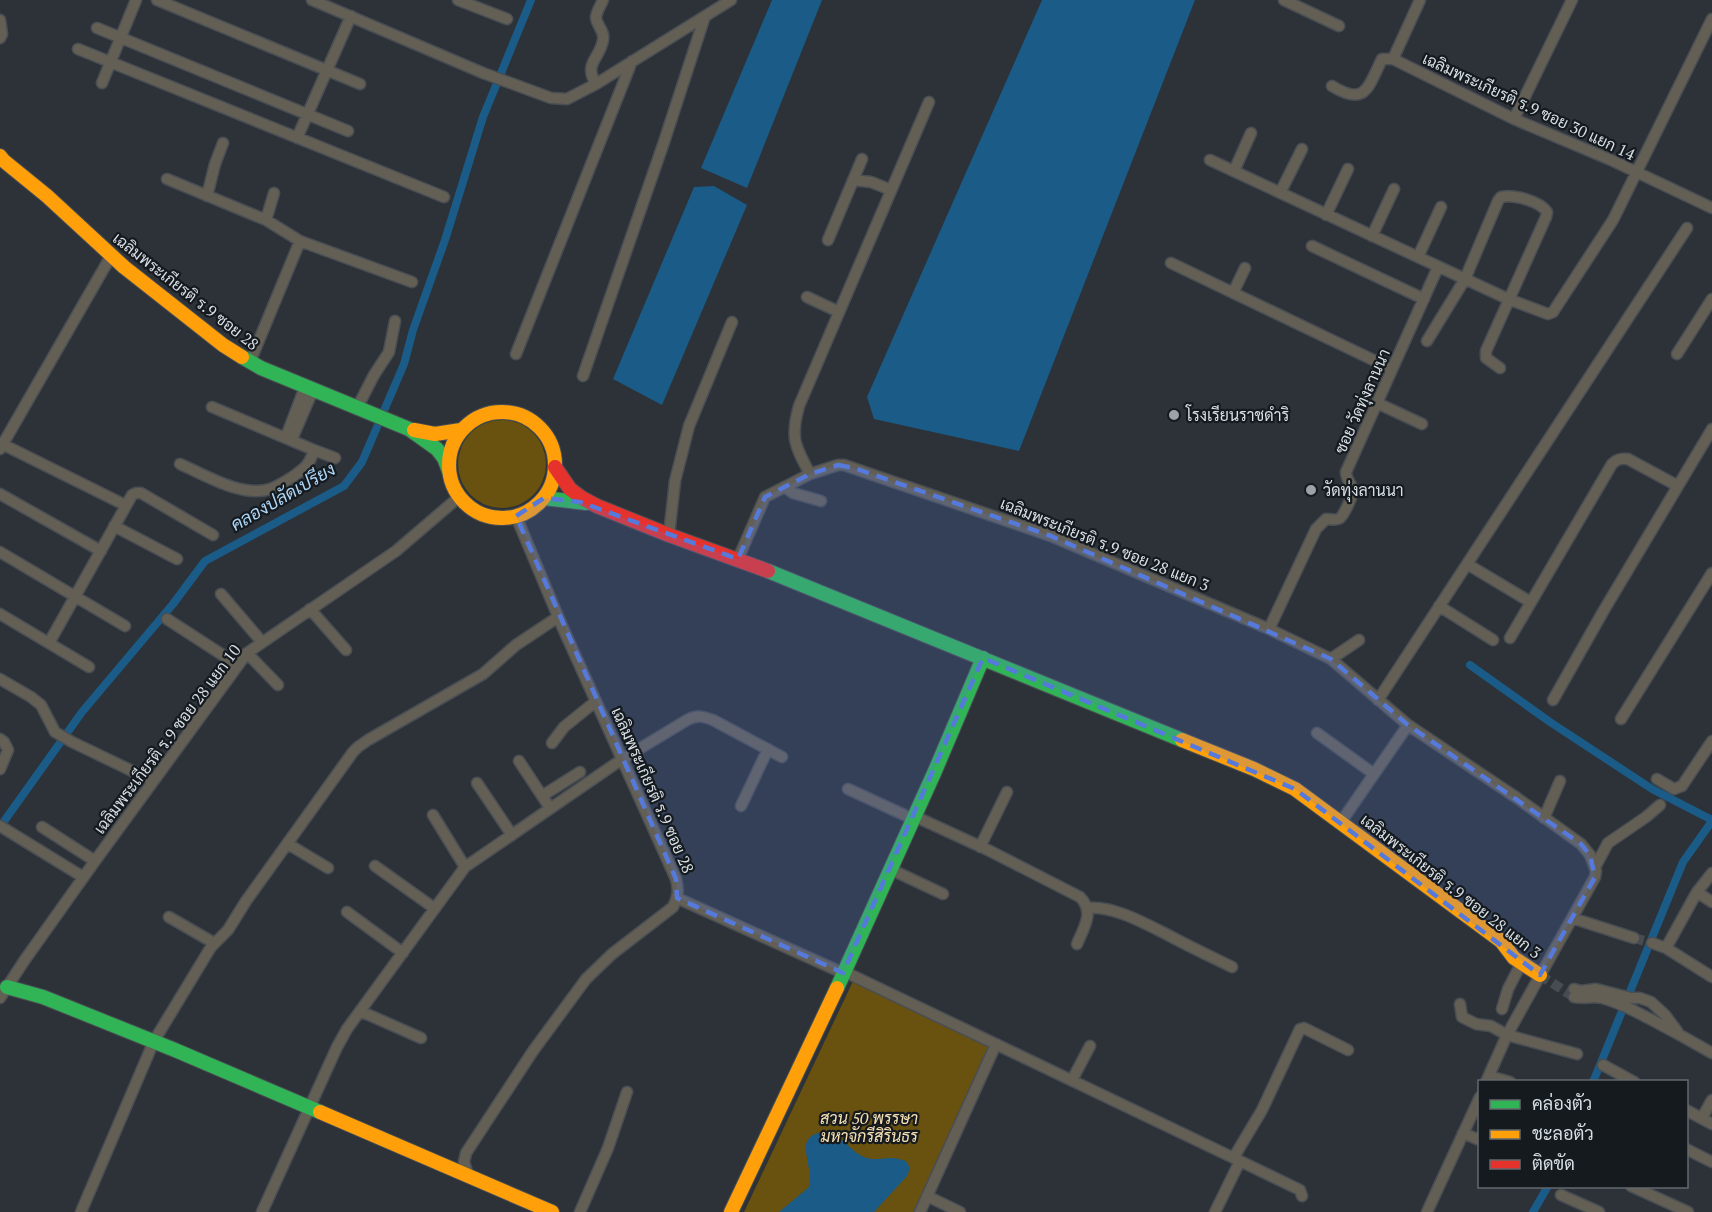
<svg xmlns="http://www.w3.org/2000/svg" width="1712" height="1212" viewBox="0 0 1712 1212" font-family="'PT Serif',Sarabun,serif">
<style>
.green{fill:#69510f}
.water{fill:#1a5b87}
.lines{fill:none;stroke-linecap:round;stroke-linejoin:round}
.canal{stroke:#1a5b87;stroke-width:8}
.street-tunnel{stroke:#464c52;stroke-width:10;stroke-dasharray:10 5;stroke-linecap:butt}
.street-casing{stroke:#484e53;stroke-width:13}
.fast-casing{stroke:#484e53;stroke-width:16}
.slow-casing{stroke:#484e53;stroke-width:16}
.jam-casing{stroke:#484e53;stroke-width:16}
.street{stroke:#635f55;stroke-width:10}
.fast{stroke:#30b455;stroke-width:14}
.slow{stroke:#ff9f0a;stroke-width:14}
.jam{stroke:#e5322d;stroke-width:14}
.marked{fill:#557adc;fill-opacity:0.2;stroke:#557adc;stroke-width:4.5;stroke-dasharray:12 8;stroke-linejoin:round}
.poi-dot{fill:#9ba2a8;stroke:#151a1f;stroke-width:2}
.labels{text-anchor:middle;stroke-width:4.5;stroke-linejoin:round;paint-order:stroke}
.street-label{font-size:16px;fill:#d7dfe5;stroke:#151a1f}
.poi-label{font-size:16px;fill:#d7dfe5;stroke:#151a1f;text-anchor:start}
.park-label{font-size:16px;font-style:italic;fill:#f6e0b4;stroke:#151a1f}
.water-label{font-size:18px;font-style:italic;fill:#add6f7;stroke:#151a1f}
</style>
<rect width="100%" height="100%" fill="#2c3238"/>
<path class="green" d="M458 464a44 44 0 1 1 88 0a44 44 0 1 1-88 0Z
M855,977L993,1043L914,1212H744Z"/>
<path class="water" d="M772,0H822L747,188L701,168Z
M1042,0H1195L1019,451L874,419L867,397Z
M714,186L747,205L662,405L613,379L694,187Z
M830,1131C843,1137 850,1151 864,1157C874,1161 882,1158 892,1158C897,1158 902,1160 906,1161L910,1168L907,1176L874,1212H779L809,1187C815,1163 788,1134 830,1131Z"/>
<g class="lines">
<path class="canal" d="M1470,665L1550,722L1652,789L1712,820
M0,827L82,712L173,604L205,561L344,486L362,462L404,364L413,330L445,240L483,117L531,0
M1593,1082L1683,862L1712,821
M1533,1212L1548,1186"/>
<path class="street-tunnel" d="M1634,938L1652,943
M1540,975L1574,997"/>
<defs>
<path id="street" d="M157,0L360,84
M312,0L483,73L551,98L567,99L596,84L731,0
M458,0L507,19
M1284,0L1339,26
M1420,0L1393,59L1514,119L1611,160L1712,208
M0,20L2,34L0,38
M97,28L348,131
M78,49L444,197
M102,83L136,0
M596,84C583,63 600,59 603,40C605,31 597,26 596,18C596,12 601,5 603,0
M1332,86C1366,107 1368,87 1382,59H1393
M1514,119L1572,0
M297,138L351,16
M1210,160L1508,299L1548,314L1553,312L1613,220L1712,19
M1234,171L1251,133
M167,179L266,220L300,241L412,282
M853,180L871,182L891,190
M1280,193L1302,149
M207,196L215,164L223,143
M1326,215L1348,169
M266,220L274,193
M1372,236L1394,189
M828,240L862,159
M1312,246L1424,299
M1418,257L1441,207
M1171,263L1392,369
M1233,293L1245,268
M807,297L839,312
M1427,341L1465,279L1498,201L1501,197C1513,194 1540,201 1547,212L1546,217L1486,351V358L1500,368
M516,354L632,61
M1677,354L1712,299
M250,362L300,241
M583,376L664,142L705,16
M1377,403L1422,424
M357,408L374,375L389,352L395,321
M286,437L305,387
M292,439L313,390
M0,443L125,505
M0,449L111,256
M314,450L335,458
M180,464C205,475 242,498 270,489C278,486 284,482 291,478C305,468 309,466 314,450L212,407
M810,474C795,446 790,438 799,406L929,102
M785,487L793,493L821,501
M0,494L101,551
M114,526L177,559
M669,535L675,481L689,426L732,322
M0,552L125,626
M738,559L765,497L810,474L838,465H844L1051,536L1269,629L1331,659L1408,725L1517,798L1581,844L1590,855L1596,871L1595,877L1507,1035L1486,1082
M1467,564L1527,600
M221,594L262,642
M1439,606L1493,640
M310,609L346,650
M0,614L89,667
M167,619L238,665
M1269,629L1316,529L1326,519C1330,519 1337,521 1340,518C1344,515 1353,495 1353,491C1352,484 1346,480 1346,472L1438,267
M1510,638L1612,464C1617,459 1621,458 1628,459L1678,486
M49,643L132,495L136,493H141L213,535
M247,653L278,685
M1331,659L1359,640
M0,679L31,697L41,705L55,732L72,742L153,781
M1378,700L1687,228
M1553,700L1604,610L1712,429
M1621,719L1712,573
M1317,733L1374,774
M0,739L4,742L8,750L0,769
M552,743L564,727L595,702
M519,761L550,808
M1657,779L1674,789L1682,786L1712,741
M477,783L512,835
M848,789L913,819
M542,796L580,772
M741,806L768,749
M433,815L465,867
M914,816L988,850L1080,897C1095,912 1084,927 1077,944
M1544,818L1560,781
M1341,822L1408,725
M0,826L83,877
M42,827L95,861
M288,844L328,868
M980,847L1007,792
M375,866L434,908
M1595,867L1608,843L1646,817L1660,805
M890,869L943,894
M1697,892L1712,902
M677,898L843,973
M1088,908C1113,905 1148,925 1170,936C1190,947 1212,957 1232,967
M347,912L403,953
M169,917L214,943
M1572,918L1634,938
M1652,943L1666,948L1712,977
M1666,948L1697,892L1712,873
M843,971L1240,1161L1215,1212
M1574,989L1581,991L1596,989L1631,998H1640L1651,1002L1665,1015L1677,1031
M1574,997C1585,999 1593,996 1602,998C1619,1002 1634,1011 1650,1019C1671,1030 1691,1041 1712,1053
M0,998L24,961L95,861L247,653L396,551L459,497
M1460,1004L1462,1017L1476,1024L1491,1026L1507,1035L1577,1054
M1502,1009L1508,989L1521,964
M360,1011L421,1038
M1603,1065L1634,1082
M1489,1076L1510,1082
M1072,1080L1090,1046
M1686,1110L1712,1124
M1702,1118L1712,1100
M1463,1133L1477,1139
M1686,1149L1712,1162
M1234,1157L1262,1110L1300,1029L1304,1028L1348,1050
M1240,1161L1300,1190L1302,1196
M468,1175L464,1162L466,1153L533,1051L586,979L612,954L673,907C678,897 679,890 676,879L562,626L516,516
M1631,1186L1688,1212
M1561,1195L1599,1212
M927,1196L960,1212
M81,1212L154,1041L211,947L228,930L246,901L353,752L358,747L368,740L483,674L516,645L558,617
M262,1212L337,1047L347,1029L465,867L621,760L687,720C697,715 702,716 713,720L782,757
M580,1212L608,1148L627,1092
M920,1212L996,1044
M1427,1212L1480,1097"/>
<path id="fast" d="M242,357L261,368L409,429L437,449L444,458L449,471
M544,498L586,503
M768,571L1182,740
M7,987L43,997L175,1050L320,1112
M837,988L935,771L983,658"/>
<path id="slow" d="M0,156L4,161L47,196L124,267L223,345L242,357
M449 465a53 53 0 1 1 106 0a53 53 0 1 1-106 0Z
M414,430L435,434L461,430
M1182,740L1254,769L1295,789L1501,941L1514,958L1540,975
M320,1112L552,1212
M731,1212L837,988"/>
<path id="jam" d="M555,467L570,489L582,498L597,506L669,535L768,571"/>
</defs>
<use href="#street" class="street-casing"/>
<use href="#fast" class="fast-casing"/>
<use href="#slow" class="slow-casing"/>
<use href="#jam" class="jam-casing"/>
<use href="#street" class="street"/>
<use href="#fast" class="fast"/>
<use href="#slow" class="slow"/>
<use href="#jam" class="jam"/>
</g>
<path class="marked" d="M838,465L854,468L1051,536L1331,659L1408,725L1581,844L1590,855L1595,877L1540,975L1295,789L983,658L843,973L677,898L676,879L516,516L544,498L580,502L738,559L765,497L810,474Z"/>
<g class="poi-dot">
<circle cx="1174" cy="415" r="6"/>
<circle cx="1311" cy="490" r="6"/>
</g>
<g class="labels">
<g class="street-label">
<text transform="translate(1529 106) rotate(25)" y="6">เฉลิมพระเกียรติ ร.9 ซอย 30 แยก 14</text>
<text transform="translate(186 291) rotate(38)" y="6">เฉลิมพระเกียรติ ร.9 ซอย 28</text>
<text transform="translate(1362 401) rotate(-66)" y="6">ซอย วัดทุ่งลานนา</text>
<text transform="translate(1105 544) rotate(22)" y="6">เฉลิมพระเกียรติ ร.9 ซอย 28 แยก 3</text>
<text transform="translate(167 739) rotate(-53)" y="6">เฉลิมพระเกียรติ ร.9 ซอย 28 แยก 10</text>
<text transform="translate(653 790) rotate(66)" y="6">เฉลิมพระเกียรติ ร.9 ซอย 28</text>
<text transform="translate(1451 886) rotate(38)" y="6">เฉลิมพระเกียรติ ร.9 ซอย 28 แยก 3</text>
</g>
<g class="poi-label">
<text x="1186" y="421">โรงเรียนราชดำริ</text>
<text x="1323" y="496">วัดทุ่งลานนา</text>
</g>
<g class="park-label">
<text x="869" y="1124">สวน 50 พรรษา<tspan x="869" dy="18">มหาจักรีสิรินธร</tspan></text>
</g>
<g class="water-label">
<text transform="translate(283 497) rotate(-30)" y="6">คลองปลัดเปรียง</text>
</g>
</g>
<rect x="1478" y="1080" width="210" height="108" fill="#151a1f" stroke="#63696e" stroke-width="1.5"/>
<rect x="1490" y="1100" width="30" height="9" fill="#30b455" stroke="#63696e" stroke-width="1.5"/>
<text x="1532" y="1110" font-size="18" fill="#d7dfe5">คล่องตัว</text>
<rect x="1490" y="1130" width="30" height="9" fill="#ff9f0a" stroke="#63696e" stroke-width="1.5"/>
<text x="1532" y="1140" font-size="18" fill="#d7dfe5">ชะลอตัว</text>
<rect x="1490" y="1160" width="30" height="9" fill="#e5322d" stroke="#63696e" stroke-width="1.5"/>
<text x="1532" y="1170" font-size="18" fill="#d7dfe5">ติดขัด</text>
</svg>
